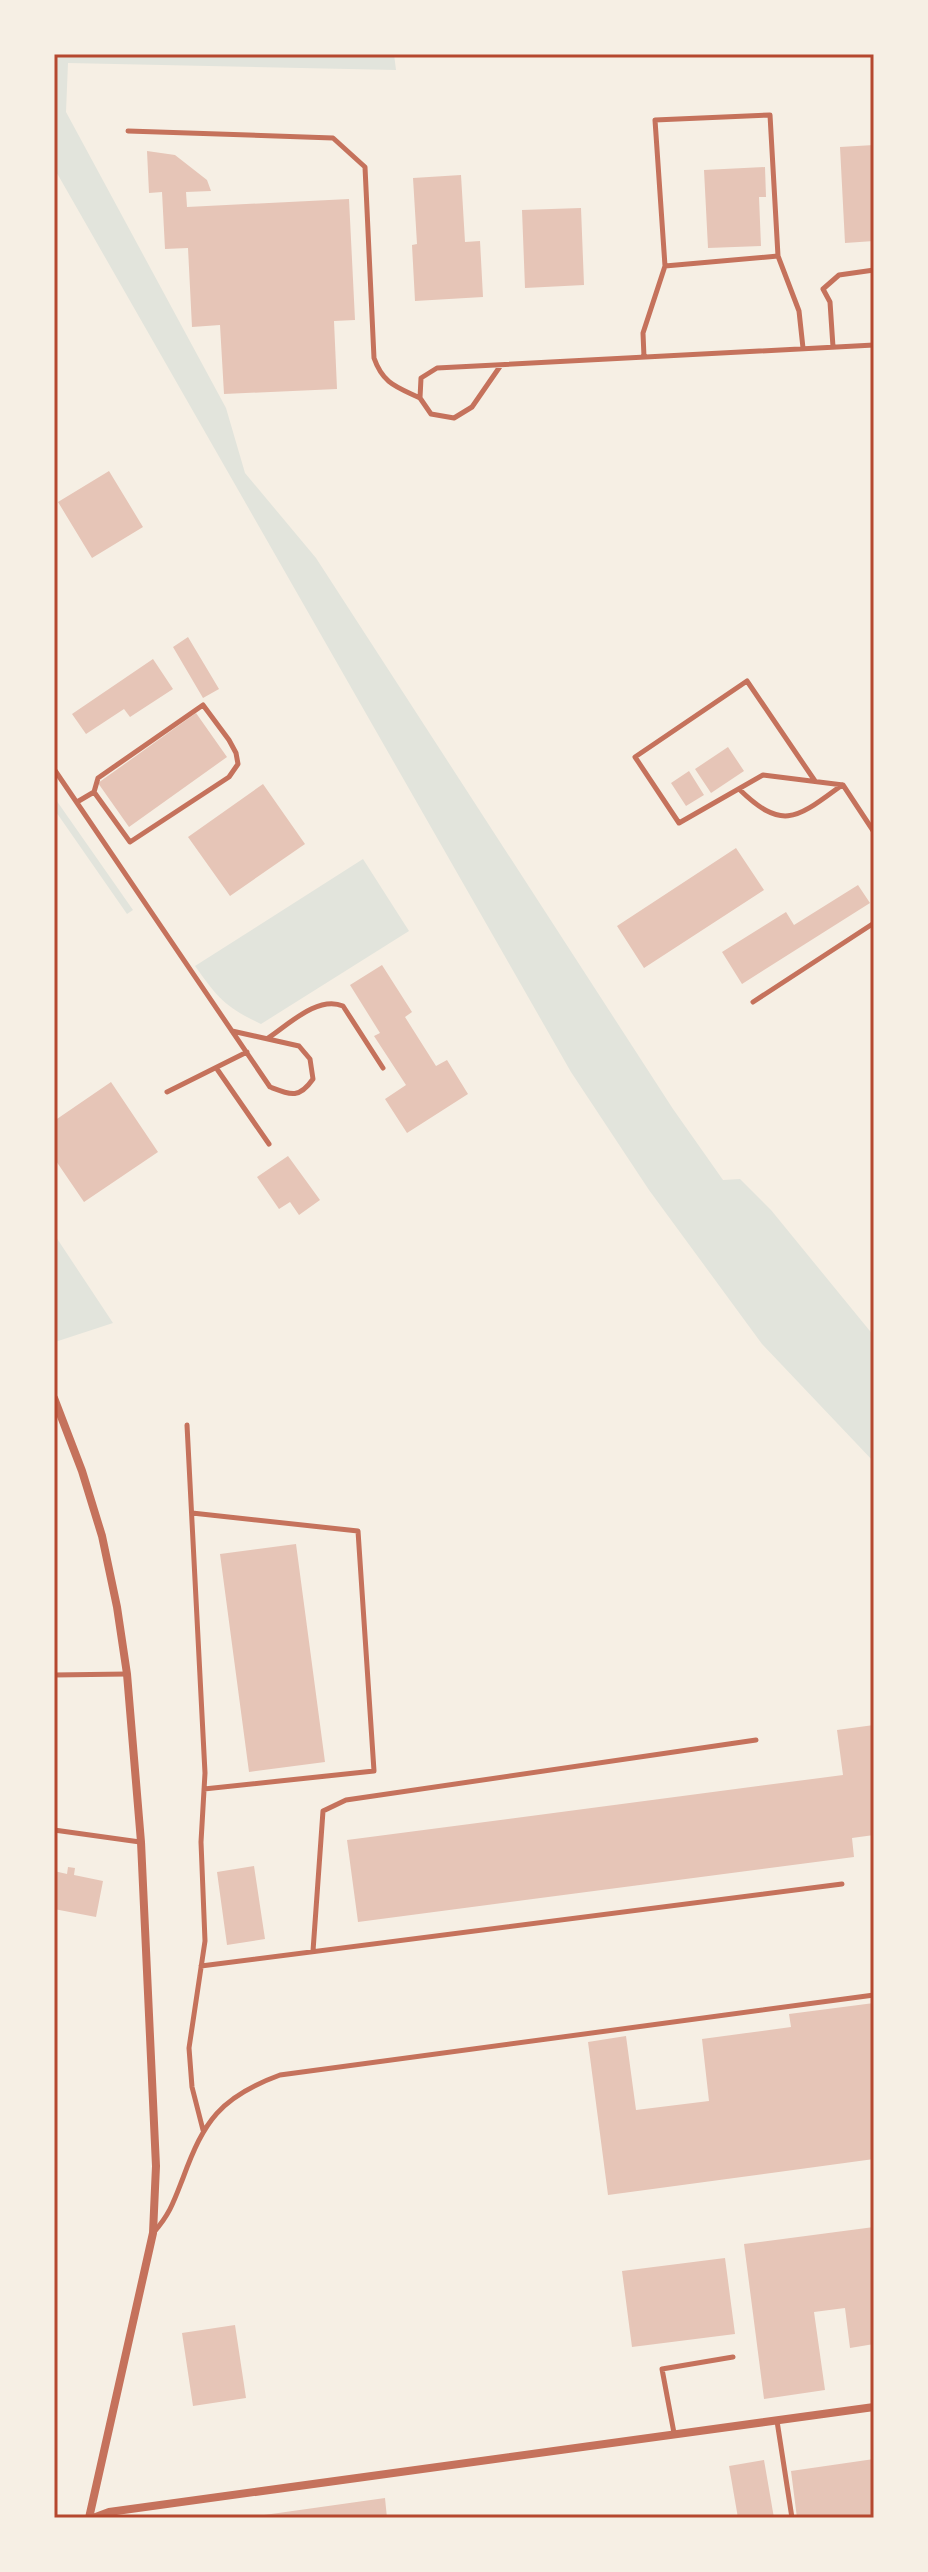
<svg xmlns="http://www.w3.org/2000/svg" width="928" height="2572" viewBox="0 0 928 2572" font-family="'PT Sans Narrow',sans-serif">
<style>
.green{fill:#e2e4dc}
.building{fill:#e6c5b7}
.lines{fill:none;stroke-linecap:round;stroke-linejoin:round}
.service{stroke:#c5725c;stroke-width:5}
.minor{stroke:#c5725c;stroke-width:8}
.neatline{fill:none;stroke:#b5482f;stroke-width:3}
</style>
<rect width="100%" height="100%" fill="#f6efe4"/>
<path class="green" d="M54,54H394L396,70L68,63L66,112L226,408L245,473L316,558L673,1109L723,1180L740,1179L771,1210L874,1336V1462L762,1344L649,1190L571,1072L54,168Z
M54,797L133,910L127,914L54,809Z
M363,859L409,931L261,1024C225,1007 218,998 195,966Z
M54,1234L113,1323L55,1342H54Z"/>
<path class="building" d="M874,145V241L845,243L840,147Z
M147,151L175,155L207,180L211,191L186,192L187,207L349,199L355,320L334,321L337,389L224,394L220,325L192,327L188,248L165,249L162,192L149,193Z
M765,167L766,197H759L761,246L708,248L704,170Z
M461,175L465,242L480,241L483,297L415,301L412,245L417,244L413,178Z
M581,208L584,285L525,288L522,210Z
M109,471L143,527L92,558L58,502Z
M188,637L219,689L203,698L173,647Z
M153,659L173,689L130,717L124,709L86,734L72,714Z
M196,713L227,757L129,827L98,783Z
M728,747L744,771L711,793L695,769Z
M689,771L704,795L686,806L671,783Z
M263,784L305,844L230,896L188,837Z
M736,848L764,890L644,968L617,926Z
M858,885L870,903L742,984L722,952L786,912L794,925Z
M382,965L412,1012L405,1017L436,1066L447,1060L468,1094L407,1133L385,1099L406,1085L374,1036L380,1033L350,985Z
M111,1082L158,1152L84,1202L54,1158V1121Z
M288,1156L320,1200L299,1215L290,1202L279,1209L257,1177Z
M296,1544L325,1762L249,1772L220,1554Z
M874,1725V1835L852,1838L854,1857L358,1922L347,1840L843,1775L837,1730Z
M254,1866L265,1939L227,1945L217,1872Z
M68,1867L75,1868L74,1875L103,1881L96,1917L54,1909V1871L67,1874Z
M874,2003V2159L608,2195L588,2042L626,2036L636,2110L709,2101L702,2039L791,2027L789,2014Z
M874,2227V2344L850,2348L845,2308L814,2312L825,2390L764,2399L744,2244Z
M725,2258L735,2334L632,2347L622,2271Z
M235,2325L246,2398L193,2406L182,2333Z
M874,2459V2518H797L791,2471Z
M764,2460L774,2518H738L729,2466Z
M385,2498L387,2518H257V2516Z"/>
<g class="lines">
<path class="service" d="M128,131L333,138L365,167L374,358C383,384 397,387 420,398
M665,266L778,256
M833,347L830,302L823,289L839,275L874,270
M644,357L643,333L665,266L655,120L770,115L778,256L799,311L803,348
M501,365L472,407L454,418L431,414L420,398L421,378L437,368L874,345
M54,769L270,1087C291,1095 299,1099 313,1079L310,1059L299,1046L232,1031
M815,781L747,681L635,757L679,823L763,775L843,785L874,832
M739,789C783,832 797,818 842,785
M77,802L94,792L130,842L229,777L238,764L236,753L229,740L203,705L98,778L94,792
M753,1002L874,923
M268,1038C288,1025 318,995 343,1006L383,1068
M217,1069L269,1144
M167,1092L247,1052
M187,1425L205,1773L201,1842L205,1941L189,2048L192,2087L203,2130
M192,1513L358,1531L374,1771L204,1789
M54,1675L127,1674
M54,1830L140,1842
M313,1951L323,1811L346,1800L756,1740
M201,1966L842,1884
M154,2232C170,2214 174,2201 183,2178C204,2121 220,2097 280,2075L874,1995
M777,2421L792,2518
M674,2433L662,2369L733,2357"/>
<path class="minor" d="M54,1398L82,1471L102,1536L117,1607L127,1674L141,1842L156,2166L153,2233L89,2518
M93,2518L109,2512L874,2407"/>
</g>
<rect width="928" height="2572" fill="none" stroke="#f6efe4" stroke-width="112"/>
<rect x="56" y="56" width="816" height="2460" class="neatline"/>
</svg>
